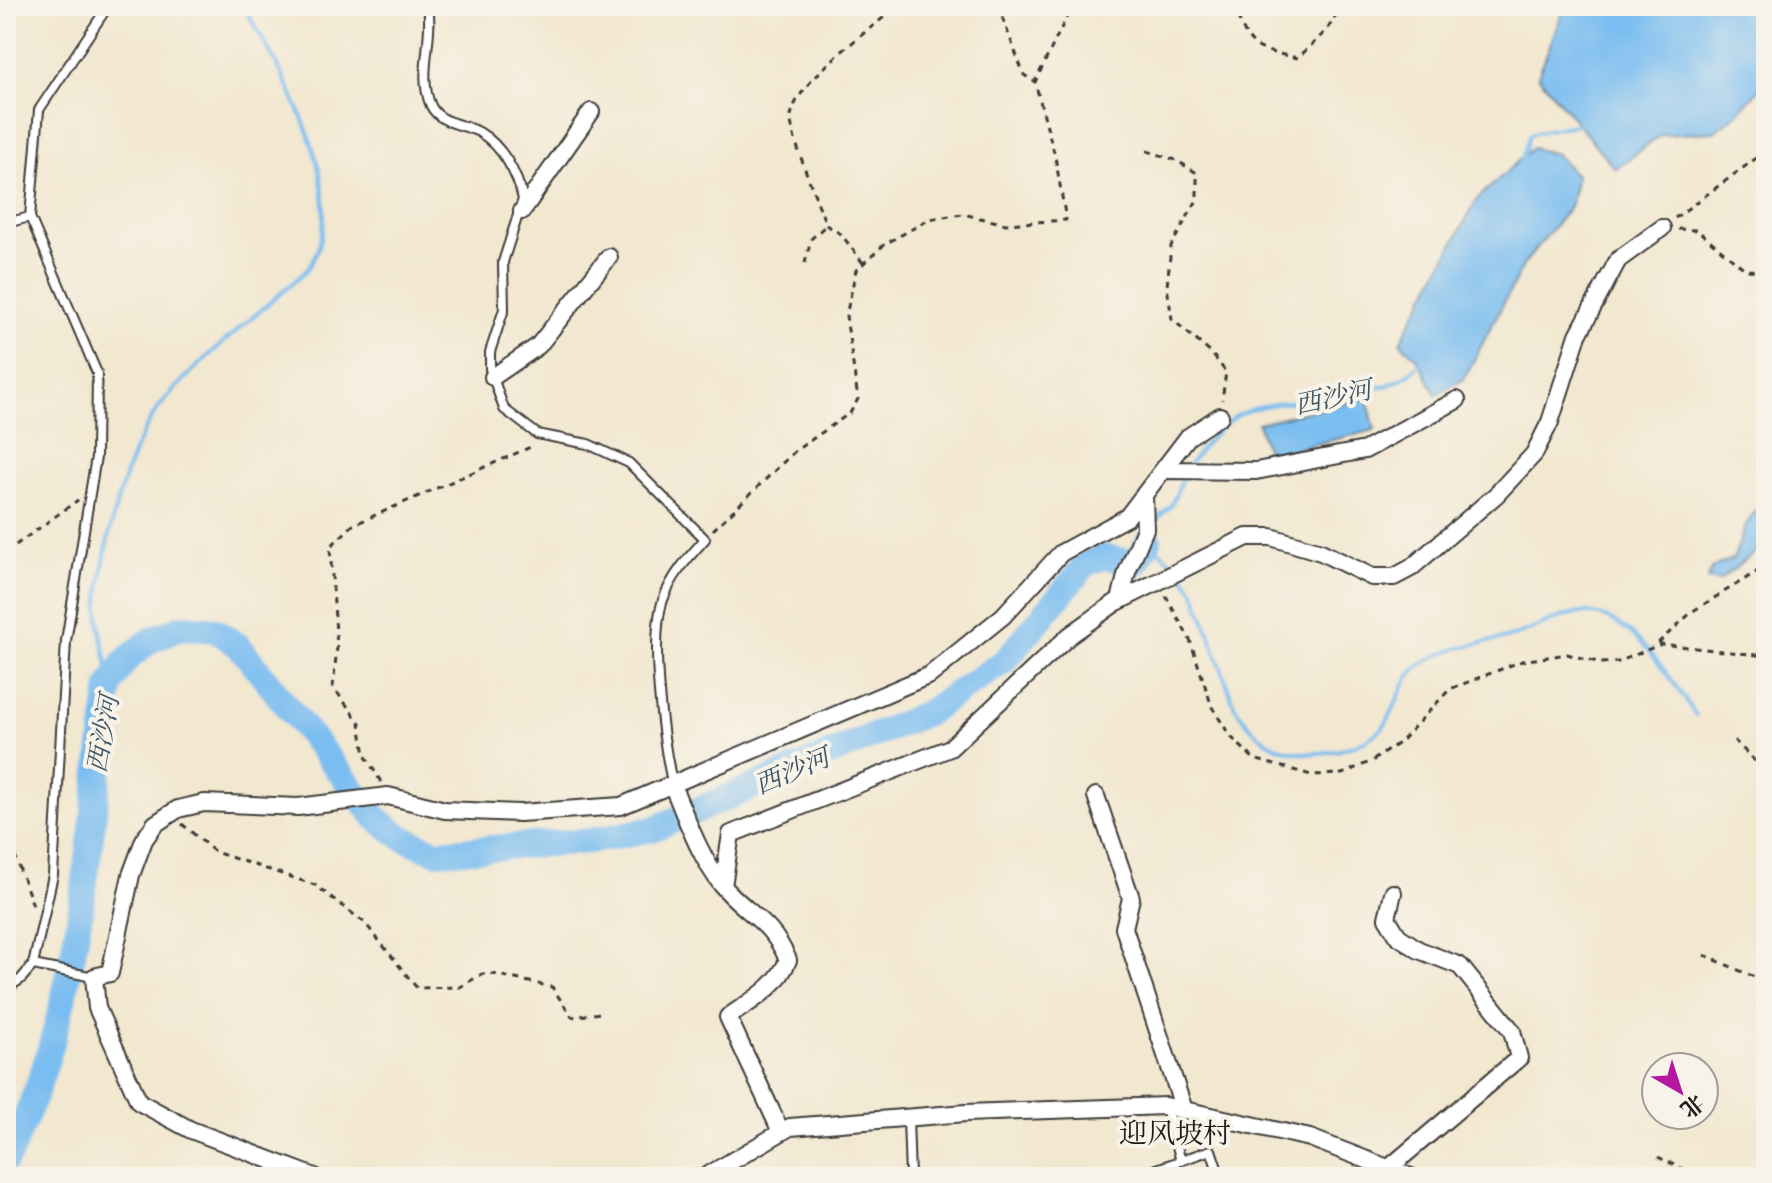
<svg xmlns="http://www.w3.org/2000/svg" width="1772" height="1183" viewBox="0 0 1772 1183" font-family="'IM FELL DW Pica','Noto Serif SC',serif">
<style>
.water{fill:#7abdf0;stroke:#4b6c86;stroke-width:2}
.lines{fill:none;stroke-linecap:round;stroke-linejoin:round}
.stream{stroke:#7abdf0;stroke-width:4}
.river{stroke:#7abdf0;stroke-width:26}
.lane-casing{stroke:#3c3a37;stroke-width:12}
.street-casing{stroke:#3c3a37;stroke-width:20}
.path{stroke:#3c3a37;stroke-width:3;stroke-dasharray:6 6;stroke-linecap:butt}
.lane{stroke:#fff;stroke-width:8}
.street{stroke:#fff;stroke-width:16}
.labels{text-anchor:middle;stroke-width:8;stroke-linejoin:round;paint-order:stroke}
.water-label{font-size:26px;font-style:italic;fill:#3d5466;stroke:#f7f3e8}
.quarter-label{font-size:28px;fill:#1c1c1c;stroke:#f7f3e8}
</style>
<rect width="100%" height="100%" fill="#f7f3e8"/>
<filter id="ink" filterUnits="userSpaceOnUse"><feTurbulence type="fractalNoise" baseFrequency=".0125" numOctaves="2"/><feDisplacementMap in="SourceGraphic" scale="16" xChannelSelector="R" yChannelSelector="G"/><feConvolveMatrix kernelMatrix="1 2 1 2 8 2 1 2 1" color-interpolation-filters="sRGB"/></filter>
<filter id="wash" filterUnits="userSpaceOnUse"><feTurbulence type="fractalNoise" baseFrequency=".006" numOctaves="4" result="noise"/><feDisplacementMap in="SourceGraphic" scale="32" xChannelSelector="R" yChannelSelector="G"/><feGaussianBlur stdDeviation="1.8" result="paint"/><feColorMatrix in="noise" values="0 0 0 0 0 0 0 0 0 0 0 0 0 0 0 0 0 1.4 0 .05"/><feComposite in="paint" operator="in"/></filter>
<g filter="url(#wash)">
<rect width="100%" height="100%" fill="#f2e7cf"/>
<path class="water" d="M1565,6H1766V86L1760,88L1737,114L1714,132L1661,135L1615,169L1538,76Z
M1532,148L1556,154L1577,176L1570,207L1524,264L1464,379L1436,395L1417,358L1400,342L1477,199Z
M1367,398L1375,430L1268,455L1258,423Z
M1766,495V541L1763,546L1719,581L1707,579L1713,567L1733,559L1746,525Z"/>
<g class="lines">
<path class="stream" d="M1522,159L1529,136C1545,127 1562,130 1580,123
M1189,465C1204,445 1223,420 1247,411C1296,393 1391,405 1422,361
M1176,566L1149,541L1158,518L1171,506L1185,473
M1182,573L1196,595L1234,705C1258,745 1289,760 1335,751C1353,747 1370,741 1383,727C1397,710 1399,684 1416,669C1438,648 1479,644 1507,638C1530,632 1544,623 1564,616C1625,596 1667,676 1696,715
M110,686C109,659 98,634 99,608C102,549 125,446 164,401C205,354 258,314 304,273C361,204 282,69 243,6"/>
<path class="river" d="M6,1160C80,1018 88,842 110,686L126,660L151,640L182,627L215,630L239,646L377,819L403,838L436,852L589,841L653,829L927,713L1005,661L1087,563L1105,557L1136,563L1149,541"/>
</g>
</g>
<g filter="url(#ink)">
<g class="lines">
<defs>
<path id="lane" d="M428,6C434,38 417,75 431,106C440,124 464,124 479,132C503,146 517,174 523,199L503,262L504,309L490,352V369L504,409L537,434L588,444L629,463L705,539C688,558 672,575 663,600C649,640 663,744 673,786
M6,223L30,217
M33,965L94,977
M6,989L21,979L33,965L53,875L66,641L96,457L97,373L30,217L39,110L108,6
M1166,1107L1181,1161
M908,1118L910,1177
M1157,1177L1154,1170L1211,1150L1220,1177"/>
<path id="street" d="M522,211L591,112
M493,377L538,346L609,257
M1167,470L1256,471L1365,450L1457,400
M1120,600L1127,572L1145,529L1144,497
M676,794C689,825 701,858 722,885C746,914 771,920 788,960C777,988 752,1000 728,1017L781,1132
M1096,796L1131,898L1124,928L1184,1110
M723,886L731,834L950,748L1069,636L1115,603L1247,537H1271L1321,552L1372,577H1394L1411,568L1496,495L1534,454L1550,422L1578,335L1618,260L1662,228
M1389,1168L1519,1058L1512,1031L1460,966L1419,950L1398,936L1387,918L1393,893
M315,1177L191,1130L139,1102L97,1008L94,977L110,973L131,875L144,840L155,824L178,809L204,803L298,807L388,796L445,810L520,813L621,806L930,675L1003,616L1061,553L1127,517L1188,437L1220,416
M705,1177L790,1127L966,1113L1166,1106L1310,1138L1411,1177"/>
</defs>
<use href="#lane" class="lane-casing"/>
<use href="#street" class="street-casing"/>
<path class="path" d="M998,6L1024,75L1035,82
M1234,6C1249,50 1254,49 1298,58L1327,30L1342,6
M1147,151L1176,160L1197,173V200L1171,246L1167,287L1172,319L1212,354L1226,372L1222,400
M1675,218L1766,151
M1678,229L1697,230L1746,270L1766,271
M805,263L811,239L826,225
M863,263L841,234L826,225C818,202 792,140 791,120C789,86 873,27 898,6
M713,530L795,451L850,413L858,399L846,316L856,270L885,244L930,219L963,214L1006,224L1066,220L1055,156L1035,82L1072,6
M6,552L78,500
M1166,596L1190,640L1212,707L1230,736L1254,759L1311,775L1342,774L1372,761L1400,742L1450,689L1522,661L1567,654L1601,663L1618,662L1661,644L1766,656
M1658,643L1693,611L1758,571L1766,570
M1734,740L1766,772
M381,782L365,755L360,723L333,687L337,647L330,547L353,525L535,445
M182,824L215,852L315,885L365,923L417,988L460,987L482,974H493L552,987L572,1017L600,1013
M6,832L34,908
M1704,955L1766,982
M1658,1157L1699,1177"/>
<use href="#lane" class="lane"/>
<use href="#street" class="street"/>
</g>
</g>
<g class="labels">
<g class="water-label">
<text transform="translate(1333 397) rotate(-12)" y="9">西沙河</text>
<text transform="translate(103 734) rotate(-80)" y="9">西沙河</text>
<text transform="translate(792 771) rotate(-23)" y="9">西沙河</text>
</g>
<g class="quarter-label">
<text x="1175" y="1143">迎风坡村</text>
</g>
</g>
<rect width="1772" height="1183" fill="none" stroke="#f7f3e8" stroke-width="32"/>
<g transform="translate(1680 1091) rotate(141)"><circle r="38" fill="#f7f3e8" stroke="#9f9d96" stroke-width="2"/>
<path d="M0-6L14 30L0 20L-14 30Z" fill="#b5179e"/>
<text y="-12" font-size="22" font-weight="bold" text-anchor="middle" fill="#1c1c1c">北</text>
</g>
</svg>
